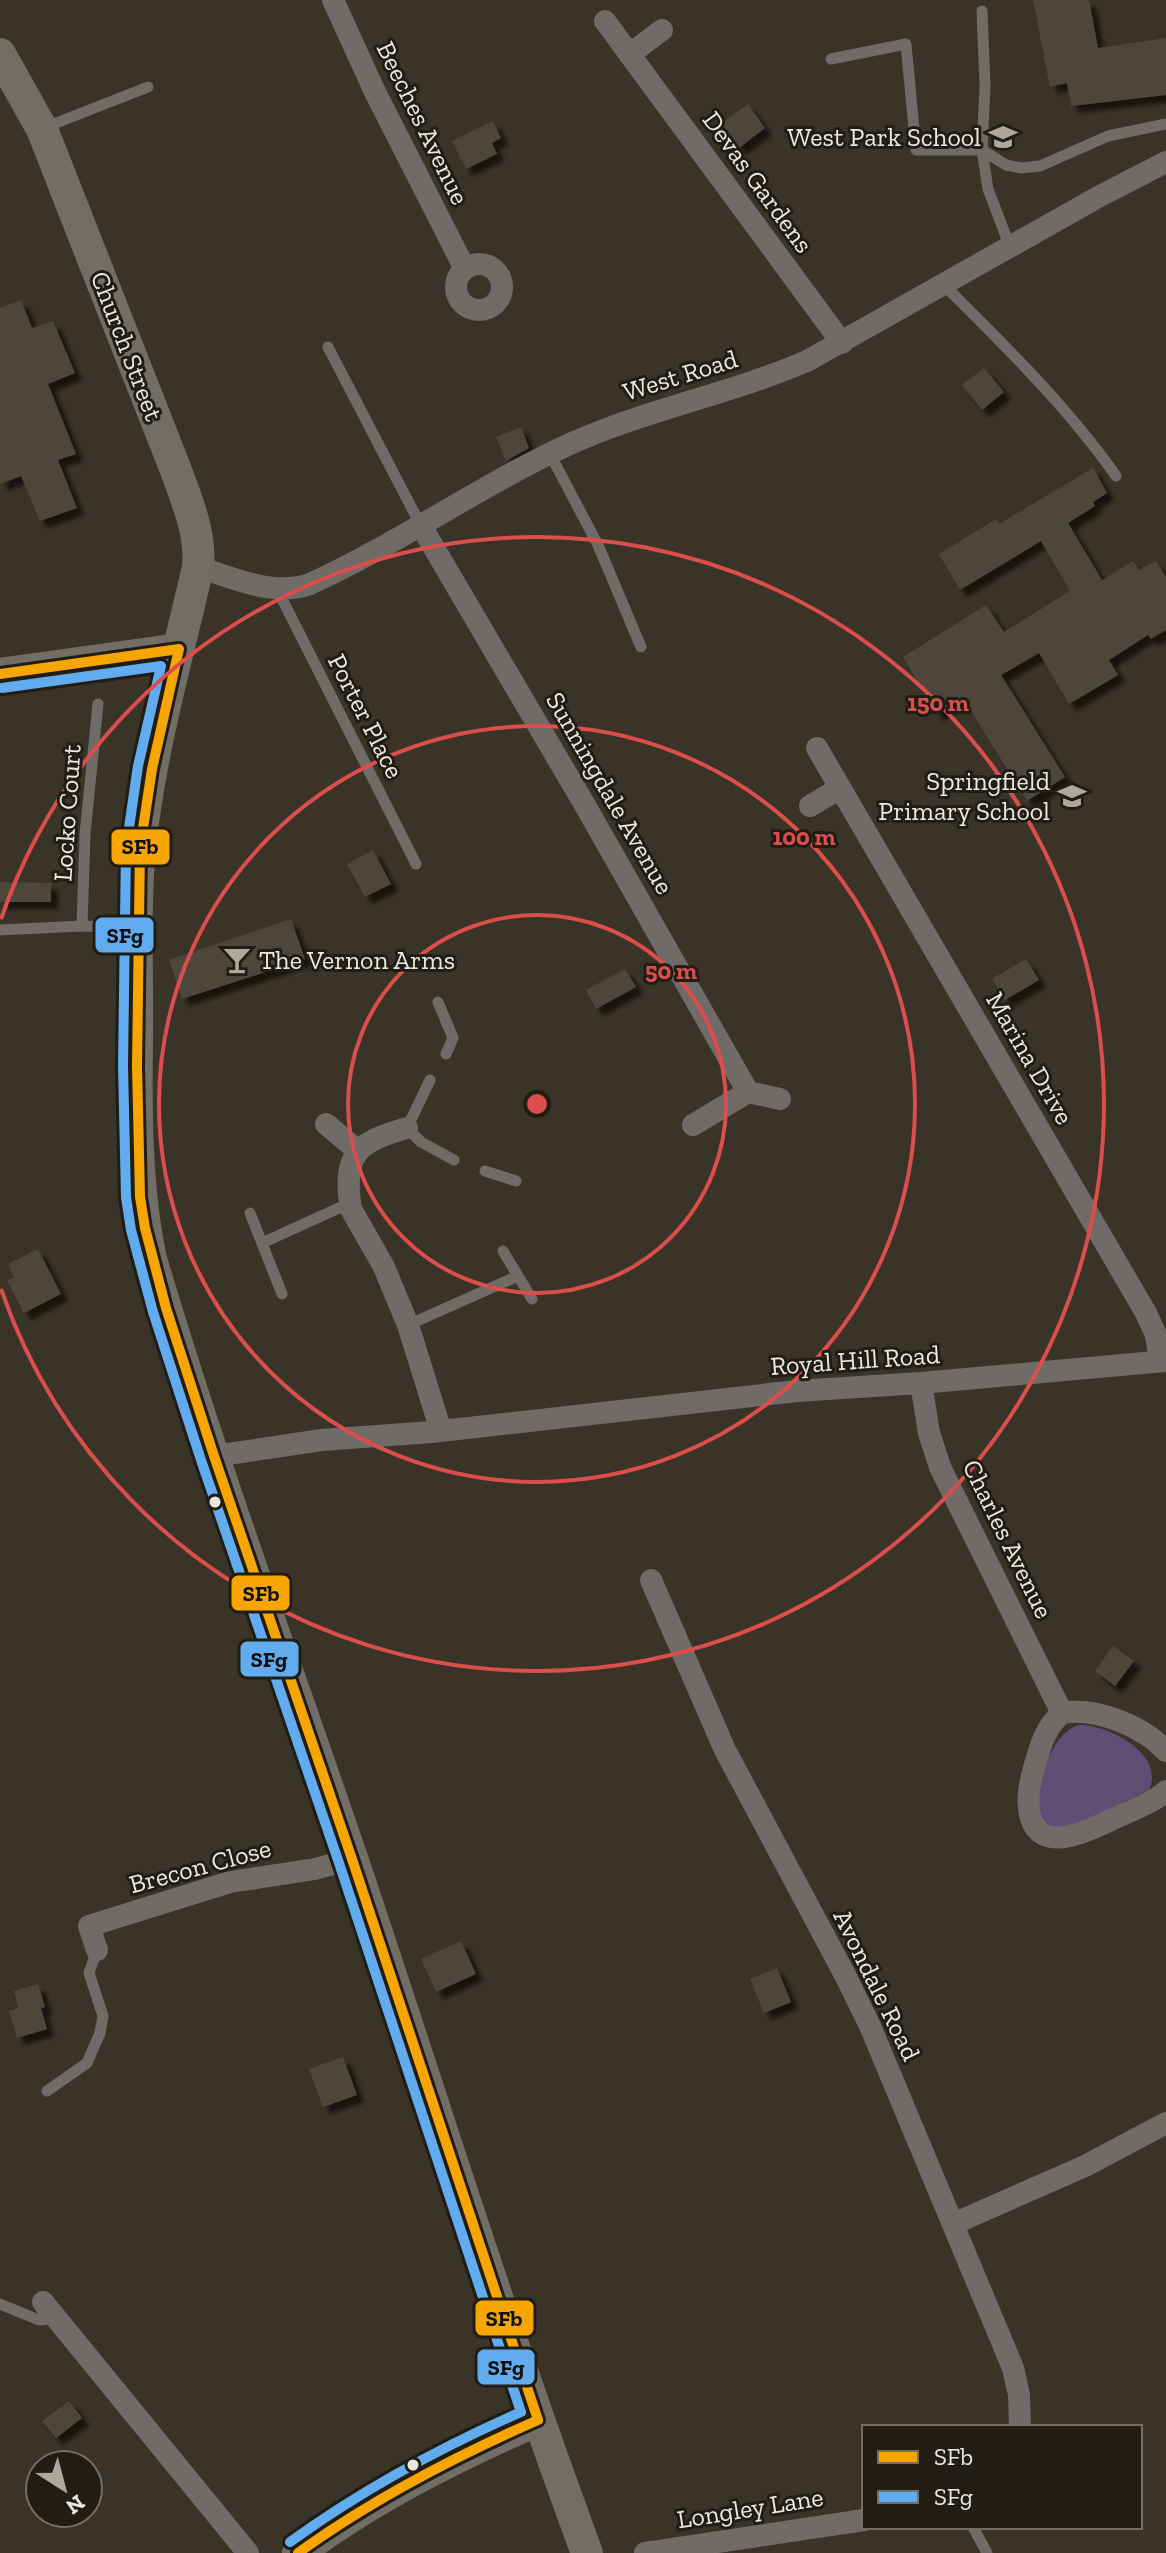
<svg xmlns="http://www.w3.org/2000/svg" width="1166" height="2553" viewBox="0 0 1166 2553" font-family="'Zilla Slab',serif">
<style>
.green{fill:#5e4e76}
.building{fill:#4e473a;filter:url(#shadow)}
.lines{fill:none;stroke-linecap:round;stroke-linejoin:round}
.lane{stroke:#6f6b66;stroke-width:11}
.street{stroke:#6f6b66;stroke-width:22}
.secondary{stroke:#706e67;stroke-width:32}
.bus-1-casing{stroke:#221d14;stroke-width:16}
.bus-2-casing{stroke:#221d14;stroke-width:16}
.bus-1{stroke:#f7a600;stroke-width:10}
.bus-2{stroke:#60acee;stroke-width:10}
.ring{fill:none;stroke:#db4e4c;stroke-width:4}
.bus-dot{fill:#eee7db;stroke:#221d14;stroke-width:3}
.labels{text-anchor:middle;stroke-width:6;stroke-linejoin:round;paint-order:stroke}
.street-label{font-size:26px;fill:#eee7db;stroke:#221d14}
.poi-label{font-size:26px;fill:#eee7db;stroke:#221d14;text-anchor:end}
.centre{fill:#db4e4c;stroke:#221d14;stroke-width:4}
.ring-label{font-size:24px;text-anchor:middle;font-weight:bold;fill:#db4e4c;stroke:#221d14;stroke-width:6;stroke-linejoin:round;paint-order:stroke}
.line-badge{stroke:#221d14;stroke-width:3}
.pale-badge-label{font-size:22px;text-anchor:middle;font-weight:bold;fill:#111}
</style>
<defs>
<filter id="shadow"><feDropShadow dx="7" dy="7" stdDeviation="2" flood-color="#0009"/></filter>
</defs>
<rect width="100%" height="100%" fill="#393328"/>
<path class="green" d="M1079,1725C1106,1724 1166,1753 1149,1790L1081,1823L1070,1827H1050C1047,1824 1042,1821 1041,1818C1029,1794 1052,1731 1079,1725Z"/>
<path class="building" d="M1033,0H1089L1098,48L1166,38V95L1071,106L1067,83L1050,87Z
M748,104L765,128L739,148L721,123Z
M493,121L501,138L492,143L497,154L466,169L452,141Z
M21,300L32,328L53,321L75,373L48,384L76,454L58,460L77,508L40,521L21,476L0,484V308Z
M984,368L1004,392L982,410L962,385Z
M521,427L529,448L506,461L496,437Z
M1093,468L1107,493L1093,502L1095,506L1068,523L1102,580L1133,561L1139,570L1156,561L1166,577V630L1151,639L1148,635L1109,660L1118,675L1069,704L1039,653L1001,675L1065,777L1027,801L963,698L937,714L903,657L986,605L1004,632L1070,591L1041,541L960,590L939,554L996,519L999,524Z
M373,850L391,884L365,897L347,864Z
M0,882L51,883V902H0Z
M291,919L305,959L182,999L169,960Z
M1026,959L1039,980L1005,1000L992,979Z
M625,969L636,987L596,1009L586,990Z
M38,1249L61,1294L24,1313L7,1280L14,1277L8,1264Z
M1113,1646L1134,1661L1115,1686L1095,1671Z
M461,1941L476,1974L436,1992L421,1959Z
M777,1968L791,2002L764,2013L750,1979Z
M38,1984L45,2007L41,2008L47,2029L17,2038L9,2011L18,2008L14,1991Z
M343,2057L357,2095L323,2107L309,2069Z
M69,2401L82,2418L56,2438L42,2421Z"/>
<g class="lines">
<path class="lane" d="M982,11L985,86L982,150L988,189L1010,247
M831,59L906,44L916,150H982L1006,165L1022,168L1040,166L1108,136L1166,124
M46,127L148,87
M944,285C1005,346 1066,405 1116,476
M328,347L420,524
M550,454L598,545L641,647
M277,589L416,864
M82,926L85,834L98,704
M0,930L82,926L133,927
M438,1002L453,1038L446,1054
M430,1080L407,1128L421,1142L454,1160
M485,1171L516,1181
M250,1213L282,1294
M262,1243L350,1203
M503,1251L532,1299
M408,1325L518,1276
M47,2091L87,2063L100,2033L103,2016L89,1973L97,1950
M0,2304L39,2320L56,2318
M973,2527L987,2553"/>
<path class="street" d="M333,0L375,92L465,269
M605,21L842,343
M630,54L662,30
M456 287a23 23 0 1 1 46 0a23 23 0 1 1-46 0Z
M420,524L586,807L748,1092L693,1125
M198,567C234,578 273,597 310,584C400,543 482,484 572,443C648,409 730,394 807,361L1100,196L1166,162
M817,748L1146,1313L1156,1335L1160,1361
M810,806L840,788
M748,1092L780,1099
M326,1124L357,1150
M407,1128C357,1142 342,1154 351,1209L384,1267L408,1325L441,1431
M921,1383L929,1433L940,1467L1062,1713
M214,1456L322,1440L432,1432L797,1391L921,1383L1166,1361
M651,1580L725,1750L845,1975L870,2026L1013,2368L1019,2395L1020,2427
M1166,1751C1143,1726 1096,1707 1062,1713C1045,1727 1040,1747 1034,1768C1025,1798 1022,1847 1070,1836C1088,1832 1106,1822 1122,1815C1137,1808 1154,1802 1166,1791
M97,1950L89,1926L230,1882L315,1869L352,1859
M953,2224L1085,2166L1166,2123
M43,2302L248,2553
M645,2553L864,2520"/>
<path class="secondary" d="M0,54L42,129L177,473C188,504 201,534 198,567C177,659 150,752 140,847C134,911 138,977 137,1041C136,1114 136,1188 151,1259C211,1461 284,1659 352,1858C430,2090 502,2324 587,2553
M0,674L179,649
M298,2553C372,2498 453,2457 538,2420"/>
<defs>
<path id="bus-1" d="M0,674L179,649L152,769L140,848L137,1066L140,1197L145,1228L166,1308L214,1456L352,1859L538,2420C454,2457 373,2499 298,2553"/>
<path id="bus-2" d="M2,688L161,666L138,766L126,848L123,1066L126,1197L131,1230L153,1312L201,1460L339,1863L521,2412C439,2448 362,2490 290,2542"/>
</defs>
<use href="#bus-1" class="bus-1-casing"/>
<use href="#bus-2" class="bus-2-casing"/>
<use href="#bus-1" class="bus-1"/>
<use href="#bus-2" class="bus-2"/>
</g>
<g class="ring">
<circle cx="537" cy="1104" r="189"/>
<circle cx="537" cy="1104" r="378"/>
<path d="M1 919A567 567 0 1 1 1 1289"/>
</g>
<defs>
<symbol id="school-bare" viewBox="-9 -9 18 18"><path d="M0-5L7-2L0 1L-7-2ZM-4 1L0 2.5L4 1V4Q0 6-4 4Z" fill="#afa89c" stroke="#221d14" stroke-width="2.5" paint-order="stroke"/></symbol>
<symbol id="bar-bare" viewBox="-9 -9 18 18"><path d="M-6-5H6L.8 .8V4.5H3.5V6h-7V4.5H-.8V.8Z" fill="#afa89c" stroke="#221d14" stroke-width="2.5" paint-order="stroke"/></symbol>
</defs>
<g fill-rule="evenodd">
<use href="#school-bare" x="983" y="117" width="40" height="40"/>
<use href="#school-bare" x="1052" y="776" width="40" height="40"/>
<use href="#bar-bare" x="217" y="940" width="40" height="40"/>
</g>
<g class="bus-dot">
<circle cx="215" cy="1502" r="7"/>
<circle cx="413" cy="2465" r="7"/>
</g>
<g class="labels">
<g class="street-label">
<text transform="translate(423 123) rotate(64)" y="9">Beeches Avenue</text>
<text transform="translate(758 182) rotate(54)" y="9">Devas Gardens</text>
<text transform="translate(127 346) rotate(69)" y="9">Church Street</text>
<text transform="translate(680 375) rotate(-17)" y="9">West Road</text>
<text transform="translate(366 716) rotate(63)" y="9">Porter Place</text>
<text transform="translate(610 793) rotate(60)" y="9">Sunningdale Avenue</text>
<text transform="translate(67 813) rotate(-86)" y="9">Locko Court</text>
<text transform="translate(1030 1058) rotate(60)" y="9">Marina Drive</text>
<text transform="translate(855 1360) rotate(-4)" y="9">Royal Hill Road</text>
<text transform="translate(1008 1539) rotate(64)" y="9">Charles Avenue</text>
<text transform="translate(200 1866) rotate(-15)" y="9">Brecon Close</text>
<text transform="translate(877 1985) rotate(64)" y="9">Avondale Road</text>
<text transform="translate(750 2508) rotate(-9)" y="9">Longley Lane</text>
</g>
<g class="poi-label">
<text x="981" y="146">West Park School</text>
<text x="1050" y="790">Springfield<tspan x="1050" dy="30">Primary School</tspan></text>
<text x="259" y="969" text-anchor="start">The Vernon Arms</text>
</g>
</g>
<circle cx="537" cy="1104" r="12" class="centre"/>
<g class="ring-label">
<text x="938" y="711">150 m</text>
<text x="804" y="845">100 m</text>
<text x="671" y="979">50 m</text>
</g>
<g class="line-badge">
<rect x="110" y="828" width="61" height="38" rx="8" fill="#f7a600"/>
<rect x="94" y="916" width="61" height="38" rx="8" fill="#60acee"/>
<rect x="230" y="1574" width="61" height="38" rx="8" fill="#f7a600"/>
<rect x="239" y="1640" width="61" height="38" rx="8" fill="#60acee"/>
<rect x="474" y="2299" width="61" height="38" rx="8" fill="#f7a600"/>
<rect x="476" y="2348" width="60" height="38" rx="8" fill="#60acee"/>
</g>
<g class="pale-badge-label">
<text x="140" y="854">SFb</text>
<text x="125" y="943">SFg</text>
<text x="261" y="1601">SFb</text>
<text x="269" y="1667">SFg</text>
<text x="504" y="2326">SFb</text>
<text x="506" y="2375">SFg</text>
</g>
<rect x="862" y="2425" width="280" height="104" fill="#221d14" stroke="#746e64" stroke-width="2"/>
<rect x="878" y="2451" width="40" height="12" fill="#f7a600" stroke="#746e64" stroke-width="2"/>
<text x="934" y="2465" font-size="24" fill="#eee7db">SFb</text>
<rect x="878" y="2491" width="40" height="12" fill="#60acee" stroke="#746e64" stroke-width="2"/>
<text x="934" y="2505" font-size="24" fill="#eee7db">SFg</text>
<g transform="translate(64 2489) rotate(144)"><circle r="38" fill="#221d14" stroke="#746e64" stroke-width="2"/>
<path d="M0-6L14 30L0 20L-14 30Z" fill="#afa89c"/>
<text y="-12" font-size="22" font-weight="bold" text-anchor="middle" fill="#eee7db">N</text>
</g>
</svg>
